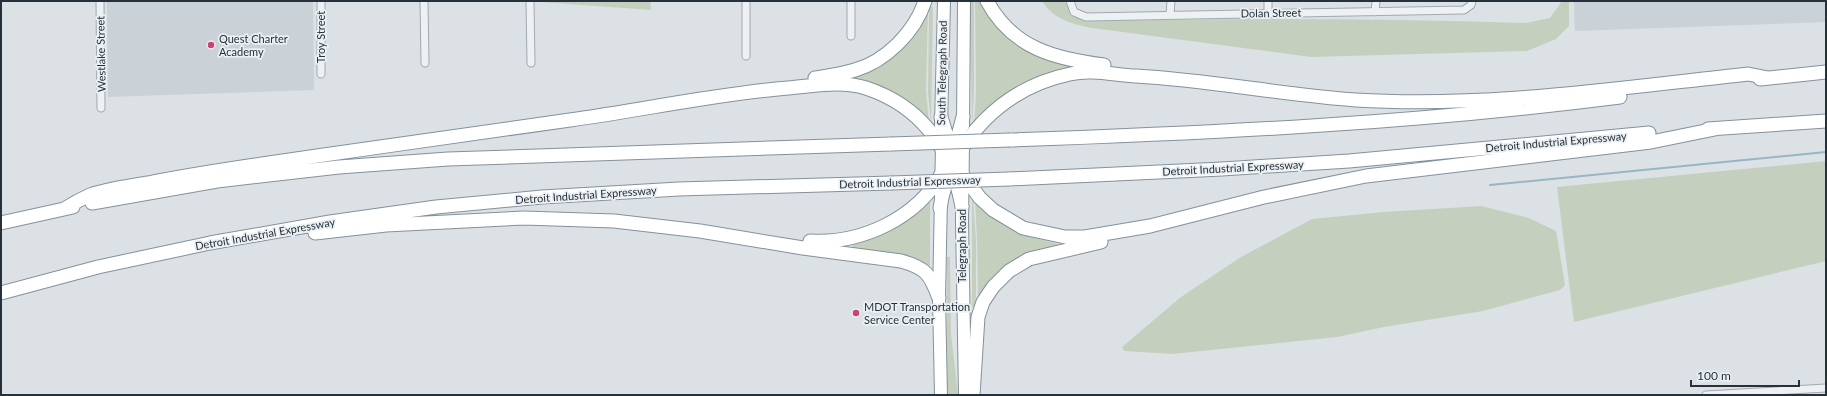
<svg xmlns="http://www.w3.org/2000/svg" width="1827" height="396" viewBox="0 0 1827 396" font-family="Lato,sans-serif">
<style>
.built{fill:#cad1d7}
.green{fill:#c5cfbd}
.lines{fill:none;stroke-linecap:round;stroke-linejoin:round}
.stream{stroke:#98b5c4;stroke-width:2}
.minor-casing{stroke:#a2a9af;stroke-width:9}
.trunk-casing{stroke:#84919b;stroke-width:14}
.motorway-casing{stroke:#84919b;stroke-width:15}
.minor{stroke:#eef1f4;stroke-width:7}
.trunk{stroke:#fff;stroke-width:12}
.motorway{stroke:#fff;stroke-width:13}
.motorway-bridge-casing{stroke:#84919b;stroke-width:15;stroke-linecap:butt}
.motorway-bridge{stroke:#fff;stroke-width:13}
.poi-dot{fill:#c7446e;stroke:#ebf0f3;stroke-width:1.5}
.labels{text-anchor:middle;stroke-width:3.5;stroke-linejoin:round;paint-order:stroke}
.street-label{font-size:11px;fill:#26313b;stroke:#ebf0f3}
.poi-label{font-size:11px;fill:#26313b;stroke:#ebf0f3;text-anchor:start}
</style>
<rect width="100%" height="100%" fill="#dce1e5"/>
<path class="built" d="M107,1H313L314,90L108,97Z
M1574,1H1826V22L1575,31Z"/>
<path class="green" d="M541,1H650L651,10L541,2Z
M970,1H974V92L972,128Z
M975,1H983L989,11L1067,64L1068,69L974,127L976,92Z
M1042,1H1064L1079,19C1134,22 1189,19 1245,19C1339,19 1432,20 1526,23L1550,18L1562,1H1569V26L1556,39L1527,51L1311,57L1092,28C1072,24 1053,19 1042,1Z
M928,6L933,7L931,123L928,94L929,10L926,8Z
M928,11L926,90L929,123L851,79L852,75Z
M1826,161V261L1574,322L1557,187Z
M930,197V266L913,258L853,249V244C887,236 905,218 930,197Z
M973,199L976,241V300L980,302L978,308L972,307V201Z
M975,199L1015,230L1031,237L1058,244L1057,248L1036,254L978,299L977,238Z
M1481,206L1529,218L1556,231L1565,285L1560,290L1483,311L1384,327L1337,337L1172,354L1124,351L1122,347L1181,297L1241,257L1312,219L1384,212Z
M947,257H950L951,334L958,395H947Z"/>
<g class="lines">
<path class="stream" d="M1490,185L1826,152"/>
<defs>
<path id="minor" d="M100,1L101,108
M321,1V74
M424,1L425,63
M530,1L531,63
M1070,1L1074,12L1086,17L1464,10L1471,5L1472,1
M1375,12L1376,1
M1268,13V1
M1170,15L1171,1
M851,36V1
M746,56V1
M1706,395L1826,388"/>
<path id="trunk" d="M941,126L944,1
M963,126L964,1
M963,144L962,220L965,395
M941,395L939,298L942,146"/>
<path id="motorway" d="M987,1C1012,48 1055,59 1104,65
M815,78C828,76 842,74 855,70C886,61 915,32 925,1
M1760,79L1826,72
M941,117L952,153
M1708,129L1826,121
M1010,140C1214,133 1417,123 1620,97
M954,151L963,117
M962,174L980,198L993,210L1023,228L1065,237H1085L1150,226L1264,197L1366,176L1651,142L1715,129
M1009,179L1222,169L1349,161L1649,133
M92,203L217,181L339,167L448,159L891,144
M940,208C951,140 1003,88 1070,74C1092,69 1114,75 1136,76C1210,80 1282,95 1356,100C1487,108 1618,88 1748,74L1768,78
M64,209C72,204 81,199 90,195C108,189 129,186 148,183C188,175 228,169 269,163C369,148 469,135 570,120C643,110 715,94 788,88C814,86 841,80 866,88C923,107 952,151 962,207
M1,223L73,207
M315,233L386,225L524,218L614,221L700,231L803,248L901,261C926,268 930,274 939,298
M810,241C861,244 916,219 942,173
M1,293L98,267L210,243L330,222L436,207L542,197L679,189L891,183
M973,395L978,317L983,302L993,287L1009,271L1029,259L1101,242"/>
</defs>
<use href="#minor" class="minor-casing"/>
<use href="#trunk" class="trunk-casing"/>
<use href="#motorway" class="motorway-casing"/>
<use href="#minor" class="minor"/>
<use href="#trunk" class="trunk"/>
<use href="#motorway" class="motorway"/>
<defs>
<path id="motorway-bridge" d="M891,144L1010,140
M891,183L1009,179"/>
</defs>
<use href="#motorway-bridge" class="motorway-bridge-casing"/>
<use href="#motorway-bridge" class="motorway-bridge"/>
</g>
<g class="poi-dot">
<circle cx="211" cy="45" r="4"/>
<circle cx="856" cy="313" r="4"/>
</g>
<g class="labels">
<g class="street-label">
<text transform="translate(1271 13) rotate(-1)" y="4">Dolan Street</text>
<text transform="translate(321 37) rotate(-90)" y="4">Troy Street</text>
<text transform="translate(101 54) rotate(-91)" y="4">Westlake Street</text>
<text transform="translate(942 73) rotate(-89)" y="4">South Telegraph Road</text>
<text transform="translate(1556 142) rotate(-5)" y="4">Detroit Industrial Expressway</text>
<text transform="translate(1233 168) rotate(-3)" y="4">Detroit Industrial Expressway</text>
<text transform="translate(910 182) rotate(-2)" y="4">Detroit Industrial Expressway</text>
<text transform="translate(586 195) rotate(-4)" y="4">Detroit Industrial Expressway</text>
<text transform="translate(265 234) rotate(-10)" y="4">Detroit Industrial Expressway</text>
<text transform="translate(962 246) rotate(-90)" y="4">Telegraph Road</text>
</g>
<g class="poi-label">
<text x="219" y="43">Quest Charter<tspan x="219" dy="13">Academy</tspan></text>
<text x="864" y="311">MDOT Transportation<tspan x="864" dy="13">Service Center</tspan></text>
</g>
</g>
<rect width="1827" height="396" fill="none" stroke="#26313b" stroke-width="4"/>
<path d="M1691 380v6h108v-6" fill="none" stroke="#26313b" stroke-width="2"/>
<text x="1697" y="380" font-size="12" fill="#26313b" stroke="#ebf0f3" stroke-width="3" paint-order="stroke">100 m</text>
</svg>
